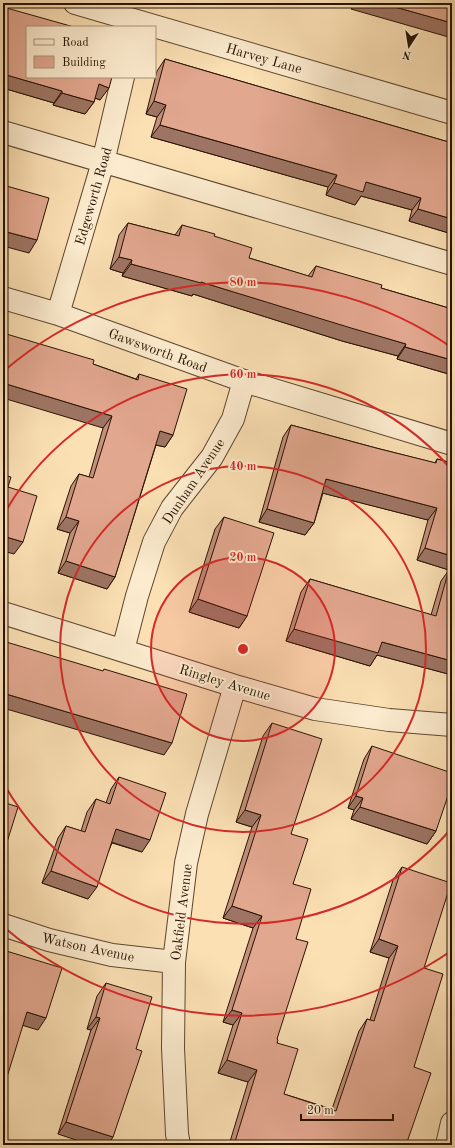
<svg xmlns="http://www.w3.org/2000/svg" width="455" height="1148" viewBox="0 0 455 1148" font-family="'Old Standard TT',serif">
<style>
.lines{fill:none;stroke-linecap:round;stroke-linejoin:round}
.minor-casing{stroke:#5d462e;stroke-width:24}
.minor{stroke:#fcebce;stroke-width:22}
.wall{fill:#c2907b;stroke:#281201}
.shaded-wall{fill:#9e7564;stroke:#281201}
.building{fill:#e2a78f;stroke:#281201}
.ring{fill:none;stroke:#d62828;stroke-width:2}
.labels{text-anchor:middle;stroke-width:4;stroke-linejoin:round;paint-order:stroke}
.street-label{font-size:14px;fill:#281201;stroke:#fcebce}
.centre{fill:#d62828;stroke:#fcebce;stroke-width:2}
.ring-label{font-size:12px;text-anchor:middle;font-weight:bold;fill:#d62828;stroke:#fcebce;stroke-width:4;stroke-linejoin:round;paint-order:stroke}
</style>
<rect width="100%" height="100%" fill="#fbe0b4"/>
<filter id="stains"><feTurbulence type="fractalNoise" baseFrequency=".005" numOctaves="4"/><feColorMatrix values="0 0 0 0 .2 0 0 0 0 .09 0 0 0 0 .02 0 0 0 .5 -.17"/></filter>
<radialGradient id="worn" r=".72"><stop offset=".6" stop-color="#630" stop-opacity="0"/><stop offset="1" stop-color="#630" stop-opacity=".3"/></radialGradient>
<g class="lines">
<defs>
<path id="minor" d="M75,3L452,113
M3,132L452,264
M3,298L58,314L244,381L452,444
M58,314L103,162L123,77
M3,613L235,686L315,709L389,720L452,725
M123,650L137,596L154,542L172,508L212,457L233,419L244,381
M3,925L49,940L112,955L174,962
M179,1145L177,1134L173,1048L174,962L186,863L197,814L235,686
M447,1145L452,1123"/>
</defs>
<use href="#minor" class="minor-casing"/>
<use href="#minor" class="minor"/>
</g>
<path class="wall" d="M3,7L112,77L100,100L95,98L94,102L85,114L53,105L54,103L3,88Z
M165,59L452,143V234L409,221L412,210L361,196L355,205L326,195L328,187L151,137L157,117L146,114L157,71Z
M128,223L175,235L182,225L214,236L249,258L308,276L316,266L381,288L452,309V375L397,359L398,356L342,341L193,294L192,296L122,276L123,273L110,269L119,235Z
M93,364L136,379L139,374L173,435L165,447L156,445L115,577L107,589L58,573L70,533L57,529L71,486L79,474L89,477L103,428Z
M291,425L376,448L435,463L437,459L452,463V675L377,655L370,666L286,641L301,592L310,579L431,615L441,581L449,570L417,560L428,520L323,493L314,523L305,535L259,522L283,437Z
M224,517L247,616L239,628L189,612L215,529Z
M272,723L291,834L296,939L277,1039L284,1094L332,1109L359,1031L367,1019L370,1020L389,958L370,952L393,880L402,867L424,968L406,1145H229L248,1082L218,1073L233,1025L223,1022L253,928L223,918L252,827L236,822L263,736Z
M372,746L436,831L427,844L351,819L354,810L348,808L364,759Z
M119,777L142,852L112,843L88,899L42,883L58,838L66,826L81,831L87,812L96,799L106,803L111,789Z
M106,983L136,1049L58,1134L91,1030L87,1029L97,996Z"/>
<path class="shaded-wall" d="M337,3H355L352,7Z
M356,3H381L452,23V38L351,9Z
M3,74L62,91L54,103L3,88Z
M99,84L109,88L100,100L90,96Z
M62,93L94,102L85,114L53,105Z
M154,101L166,105L157,117L146,114Z
M160,125L337,175L328,187L151,137Z
M366,182L421,198L412,210L361,196L355,205L326,195L334,183Z
M418,209L452,219V234L409,221Z
M3,231L37,240L29,253L3,246Z
M119,257L132,260L123,273L110,269Z
M131,264L201,282L406,344L398,356L342,341L193,294L192,296L122,276Z
M405,347L452,360V375L397,359Z
M3,383L112,416L103,428L3,398Z
M160,431L173,435L165,447L151,444Z
M326,479L437,508L428,520L318,492Z
M267,509L314,523L305,535L259,522Z
M66,517L79,521L70,533L57,529Z
M3,536L23,542L14,554L3,551Z
M425,548L452,556V571L449,569V570L417,560Z
M66,561L115,577L107,589L58,573Z
M198,599L247,616L239,628L189,612Z
M294,629L382,642L452,661V675L377,655L370,666L286,641Z
M6,694L172,743L164,755L3,708V695Z
M356,796L363,798L354,810L348,808Z
M360,807L436,831L427,844L351,819Z
M245,810L261,815L252,827L236,822Z
M116,829L150,840L142,852L108,841Z
M51,871L97,887L88,899L42,883Z
M232,906L262,916L253,928L223,918Z
M379,939L398,946L389,958L370,952Z
M232,1010L242,1013L233,1025L223,1022Z
M27,1012L46,1018L38,1030L18,1024Z
M96,1017L100,1018L91,1030L87,1029Z
M227,1060L257,1070L248,1082L218,1073Z
M66,1122L113,1137L108,1145H91L58,1134Z"/>
<path class="building" d="M381,3H452V23Z
M3,7L74,27H27V77H112L109,88L99,84L94,102L62,93V91L3,74Z
M165,59L452,143V219L418,209L421,198L366,182L363,192L334,183L337,175L160,125L166,105L154,101Z
M3,185L49,198L37,240L3,231Z
M128,223L179,236L182,225L215,234L214,236L252,248L249,258L312,277L316,266L382,285L381,288L452,309V360L405,347L406,344L351,328L201,282V283L131,264L132,260L119,257Z
M3,333L94,360L93,364L138,380L139,374L187,389L173,435L160,431L115,577L66,561L79,521L66,517L79,474L93,478L112,416L3,383Z
M291,425L376,448L436,463L437,459L452,463V556L425,548L437,508L326,479L314,523L267,509Z
M3,475L11,477L8,487L37,496L23,542L3,536Z
M224,517L274,533L247,616L198,599Z
M449,569L452,570V661L382,642L378,653L294,629L310,579L436,616Z
M3,641L103,671L104,669L187,694L172,743L6,694L5,696L3,695Z
M272,723L322,739L291,834L308,839L293,884L311,889L296,939L308,942L277,1039L278,1040L277,1043L298,1049L284,1094L336,1111L367,1019L374,1021L398,946L379,939L402,867L451,883L424,968L443,974L414,1067L431,1073L406,1145H234L257,1070L227,1060L242,1013L232,1010L262,916L232,906L261,815L245,810Z
M372,746L452,773V784L436,831L360,807L363,798L356,796Z
M119,777L166,793L150,840L116,829L97,887L51,871L66,826L85,832L96,799L110,804Z
M3,802L18,807L3,855Z
M3,950L62,968L46,1018L27,1012L3,1090Z
M106,983L152,997L136,1049L142,1051L113,1137L66,1122L100,1018L96,1017Z"/>
<circle cx="243" cy="649" r="92" fill="#d62828" fill-opacity=".12"/>
<g class="ring">
<circle cx="243" cy="649" r="92"/>
<circle cx="243" cy="649" r="183"/>
<path d="M451 829A275 275 0 0 1 4 784M4 514A275 275 0 0 1 451 469"/>
<path d="M451 951A367 367 0 0 1 5 928M5 370A367 367 0 0 1 451 347"/>
</g>
<g class="labels">
<g class="street-label">
<text transform="translate(264 58) rotate(16)" y="5">Harvey Lane</text>
<text transform="translate(93 196) rotate(-74)" y="5">Edgeworth Road</text>
<text transform="translate(158 350) rotate(20)" y="5">Gawsworth Road</text>
<text transform="translate(193 481) rotate(-56)" y="5">Dunham Avenue</text>
<text transform="translate(225 682) rotate(17)" y="5">Ringley Avenue</text>
<text transform="translate(181 912) rotate(-83)" y="5">Oakfield Avenue</text>
<text transform="translate(88 947) rotate(12)" y="5">Watson Avenue</text>
</g>
</g>
<circle cx="243" cy="649" r="6" class="centre"/>
<g class="ring-label">
<text x="243" y="286">80 m</text>
<text x="243" y="378">60 m</text>
<text x="243" y="470">40 m</text>
<text x="243" y="561">20 m</text>
</g>
<rect width="455" height="1148" fill="none" stroke="#fbe0b4" stroke-width="16"/>
<rect x="4" y="4" width="447" height="1140" fill="none" stroke="#281201" stroke-width="2"/>
<rect x="8" y="8" width="439" height="1132" fill="none" stroke="#281201"/>
<rect x="26" y="26" width="130" height="52" fill="#fcebce" stroke="#a7947c"/>
<rect x="34" y="39" width="20" height="6" fill="#fcebce" stroke="#a7947c"/>
<text x="62" y="46" font-size="12" fill="#281201">Road</text>
<rect x="34" y="56" width="20" height="12" fill="#e2a78f" stroke="#a7947c"/>
<text x="62" y="66" font-size="12" fill="#281201">Building</text>
<g transform="translate(409 46) rotate(192)" stroke="#fcebce" stroke-width="3" paint-order="stroke">
<path d="M0-3L7 15L0 10L-7 15Z" fill="#281201"/>
<text y="-6" font-size="11" font-weight="bold" text-anchor="middle" fill="#281201">N</text>
</g>
<path d="M301 1114v6h92v-6" fill="none" stroke="#281201" stroke-width="2"/>
<text x="307" y="1114" font-size="12" fill="#281201" stroke="#fcebce" stroke-width="3" paint-order="stroke">20 m</text>
<rect width="100%" height="100%" filter="url(#stains)"/>
<rect width="100%" height="100%" fill="url(#worn)"/>
</svg>
